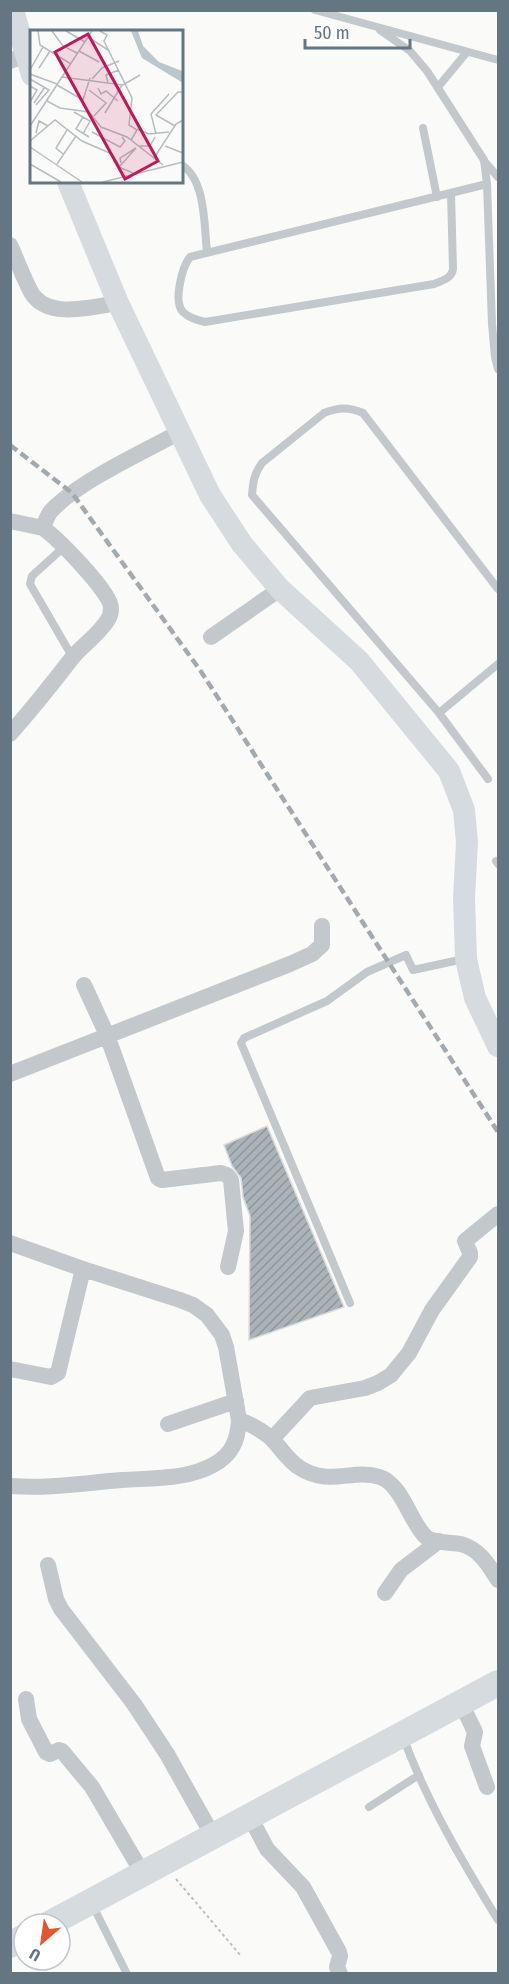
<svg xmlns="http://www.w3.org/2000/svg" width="509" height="1984" viewBox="0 0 509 1984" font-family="'Fira Sans Condensed',sans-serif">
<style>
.building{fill:url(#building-hatch);stroke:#dcdcda;stroke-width:1.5}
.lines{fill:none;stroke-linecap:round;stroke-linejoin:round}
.path{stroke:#bbbfc2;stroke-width:2;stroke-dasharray:3 3;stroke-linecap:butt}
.lane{stroke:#c3c8cc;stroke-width:8}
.street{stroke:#c3c8cc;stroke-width:16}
.secondary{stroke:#d6dbdf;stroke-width:22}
.primary{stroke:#d6dbdf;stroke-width:26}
.rail{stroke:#a2aab0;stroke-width:4.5;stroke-dasharray:9 4.5;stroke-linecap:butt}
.inset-road{fill:none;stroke:#b5bdc2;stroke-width:1.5}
.view{fill:#c2185b;fill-opacity:0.15;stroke:#c2185b;stroke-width:3}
.inset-edge{fill:none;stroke:#657683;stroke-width:3}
</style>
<defs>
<pattern id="building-hatch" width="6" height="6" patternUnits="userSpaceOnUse" patternTransform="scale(1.5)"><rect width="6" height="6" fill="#aab3b9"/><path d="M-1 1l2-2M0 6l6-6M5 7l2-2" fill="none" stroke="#8e969c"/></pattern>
</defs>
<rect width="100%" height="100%" fill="#fafaf8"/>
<path class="building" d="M267,1126L344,1307L249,1340L250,1216L243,1197L241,1178L232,1166L224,1145Z"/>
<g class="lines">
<path class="path" d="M176,1879L241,1956"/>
<path class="lane" d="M315,10L498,60
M380,30L410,51L427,71L484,160L487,184L492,324L495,357L498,369
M438,87L467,52
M423,128L437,197
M484,161L498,177
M182,165C206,181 204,225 207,252
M451,193L453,269C452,278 442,281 434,284L205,322C197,320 189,318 183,312C173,302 182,267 190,257L487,184
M64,547L32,576L30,584L73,658
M439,713L498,664
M488,779L439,713L252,495C253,482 254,474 262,463L324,413C339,407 349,407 363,413L498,589
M496,861L498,864
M350,1303L241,1043L244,1038L327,1001L367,972L406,955L413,970L464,959
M403,1737C427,1802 462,1861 498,1920
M369,1807L419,1775
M92,1904L127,1974"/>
<path class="street" d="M10,61L25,55
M10,245C17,260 23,277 31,292C47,320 92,307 118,303
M10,521L43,528
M211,637L280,589
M10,734C32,709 52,684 72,658C83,645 98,635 107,621C110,617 111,613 111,608C111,592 57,538 43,528C45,522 47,516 51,511C79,481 143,452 180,432
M84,985L107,1035L158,1178L162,1180L221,1173L227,1175L231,1180L236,1231L228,1267
M10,1074L290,964L312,954L322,945V926
M10,1243L83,1269L180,1300L193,1305L207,1315L222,1335L226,1347L239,1420C251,1424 261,1430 271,1438C281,1448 288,1461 300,1468C330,1487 352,1468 380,1477C401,1484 410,1520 424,1535C432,1545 452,1541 464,1545C481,1551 489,1566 498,1580
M10,1369L51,1377L58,1373L83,1269
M168,1424L236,1401
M272,1439L310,1398L365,1388L378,1383L391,1375L409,1353L432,1310L470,1257V1253L465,1241L498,1214
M10,1486C48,1489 84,1483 122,1480C151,1478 186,1480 213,1465C232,1455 238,1440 239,1420
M48,1565L56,1599L61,1609L134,1704L167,1754L213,1836
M385,1593L401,1570L439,1541
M26,1699L29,1719L46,1752L50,1754L59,1750L62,1751L92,1787L143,1874
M461,1703L475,1732L472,1746L487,1787
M250,1817L267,1849L303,1887L339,1952L340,1956L337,1967L340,1974"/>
<path class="secondary" d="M13,10L32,75
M68,182L118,303L210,495L242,544L280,589L359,661L449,771L464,810L467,842L464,898L466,959L475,998L498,1046"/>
<path class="primary" d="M49,1924L498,1683
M10,1945L24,1937"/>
<path class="rail" d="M10,445L72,493L200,670L498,1132"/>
</g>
<g transform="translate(30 30)">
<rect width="153" height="153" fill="#fafaf8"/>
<path d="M101,1H108L113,16L129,32L152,41L153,53L112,28Z" fill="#bbc7cb"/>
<path class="inset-road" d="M8,1L10,15L41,34M22,1L33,16L47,23M36,1L55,12M70,1L77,5L74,11L102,68L99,95L107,100L101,110M58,7L78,20M49,21L69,32M9,38L20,21M0,40L13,17M0,44L27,54M32,47L93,55L110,45M0,49L19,60L6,75M62,49L72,38L89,31M78,53L76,45L89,40M27,55L53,70M0,56L7,60L0,72M68,58L71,64L76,61L88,71M59,60L76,73L64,86M53,70L60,48M17,71L30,78L59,82L71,97L97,107L133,135M4,73L15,57M44,82L60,91L53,104M75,83L92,55M53,87L46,99L59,107M0,96L62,1M145,96L126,85L148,62H153M107,99L119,104L139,102M62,102L90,117L95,111L92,107M6,103L9,91L18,96M126,104L121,84L139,64M0,111L25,90L52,111L82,124L91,138L103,143M110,116H120L125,107M135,116L153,123M0,117L52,152M33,124L26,118L37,100M124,128L146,94L153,90M0,134L31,152M27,134L46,106M90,136L106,118L90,128L91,133M73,152L153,132"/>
<path class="view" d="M58,4L128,131L95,149L25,22Z"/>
<rect width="153" height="153" class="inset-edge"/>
</g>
<rect width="509" height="1984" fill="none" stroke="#657683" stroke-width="24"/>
<g transform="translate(42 1942) rotate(209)"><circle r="28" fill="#ffffff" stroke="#c1c8cd" stroke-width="1.5"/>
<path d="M0-4.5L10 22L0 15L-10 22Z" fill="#e4572e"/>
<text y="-9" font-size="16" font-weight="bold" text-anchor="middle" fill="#657683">U</text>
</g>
<path d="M305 39v9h105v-9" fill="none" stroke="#657683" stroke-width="3"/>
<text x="314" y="39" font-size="18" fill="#657683" stroke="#ffffff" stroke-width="4.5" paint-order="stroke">50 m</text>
</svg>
